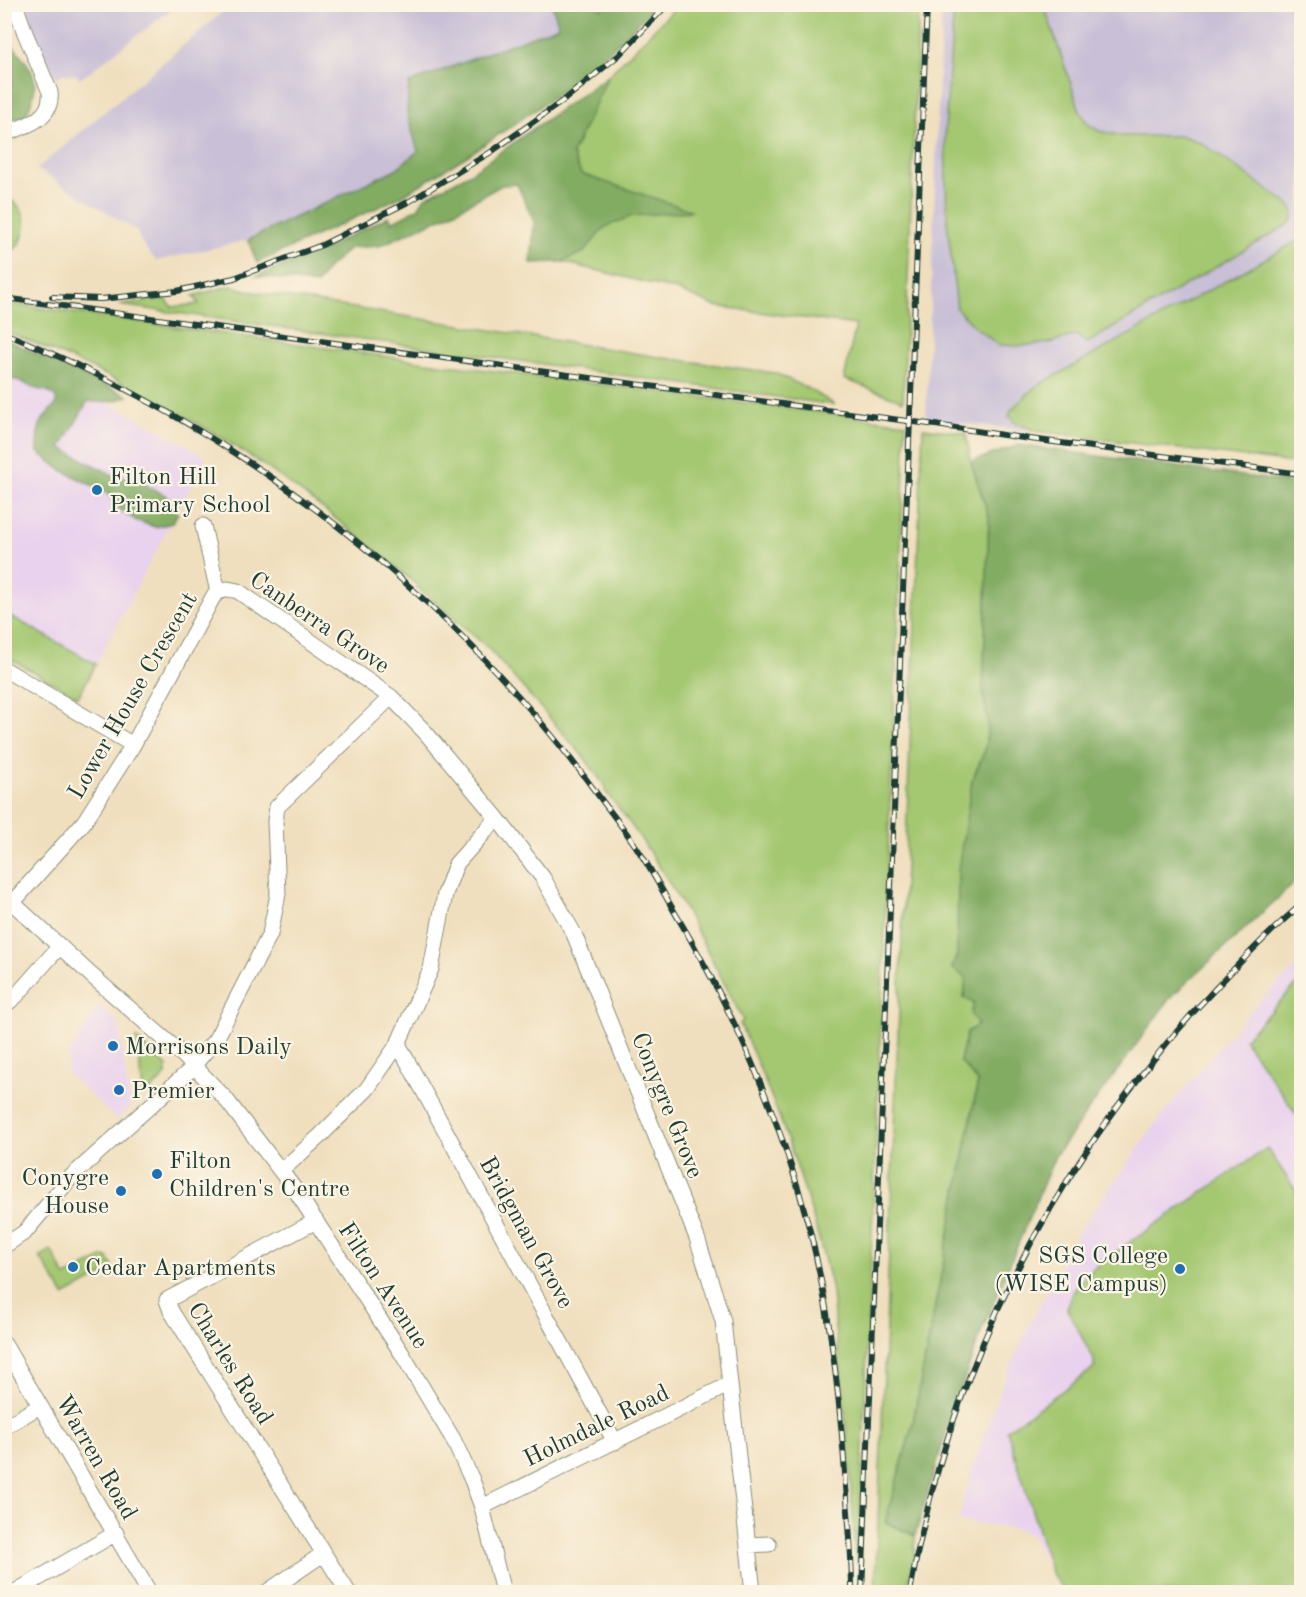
<svg xmlns="http://www.w3.org/2000/svg" width="1306" height="1597" viewBox="0 0 1306 1597" font-family="'Old Standard TT',serif">
<style>
.built{fill:#e9d2ed}
.industrial{fill:#c9bfd7}
.green{fill:#a4c771;stroke:#628252;stroke-width:1.5}
.forest{fill:#83ac63;stroke:#51744c;stroke-width:1.5}
.lines{fill:none;stroke-linecap:round;stroke-linejoin:round}
.minor-casing{stroke:#888e79;stroke-width:17}
.minor{stroke:#fff;stroke-width:15}
.rail-casing{stroke:#1f3d34;stroke-width:6}
.rail{stroke:#fcf5e5;stroke-width:4;stroke-dasharray:11;stroke-linecap:butt}
.poi-dot{fill:#1f6fb2;stroke:#fcf5e5;stroke-width:2}
.labels{text-anchor:middle;stroke-width:4.5;stroke-linejoin:round;paint-order:stroke}
.poi-label{font-size:24px;fill:#1f3d34;stroke:#fcf5e5;text-anchor:start}
.street-label{font-size:24px;fill:#1f3d34;stroke:#fcf5e5}
</style>
<rect width="100%" height="100%" fill="#fcf5e5"/>
<filter id="ink" filterUnits="userSpaceOnUse"><feTurbulence type="fractalNoise" baseFrequency=".0167" numOctaves="2"/><feDisplacementMap in="SourceGraphic" scale="12" xChannelSelector="R" yChannelSelector="G"/><feConvolveMatrix kernelMatrix="1 2 1 2 8 2 1 2 1" color-interpolation-filters="sRGB"/></filter>
<filter id="wash" filterUnits="userSpaceOnUse"><feTurbulence type="fractalNoise" baseFrequency=".008" numOctaves="4" result="noise"/><feDisplacementMap in="SourceGraphic" scale="24" xChannelSelector="R" yChannelSelector="G"/><feGaussianBlur stdDeviation="1.35" result="paint"/><feColorMatrix in="noise" values="0 0 0 0 0 0 0 0 0 0 0 0 0 0 0 0 0 1.4 0 .05"/><feComposite in="paint" operator="in"/></filter>
<g filter="url(#wash)">
<rect width="100%" height="100%" fill="#f0dfbe"/>
<path class="built" d="M4,357L86,392L158,429L206,457L96,664L5,613Z
M1301,962V1592H1064L1031,1536L1017,1529L958,1521L975,1461L1002,1385L1037,1309L1080,1230L1155,1124L1251,1010Z
M99,1005L121,1026L119,1029L129,1098L133,1103L117,1120L69,1075L67,1069L70,1053Z"/>
<path class="industrial" d="M27,5V4L177,5L80,79L77,75L62,74L57,78L43,53L35,34Z
M231,5H552L559,26L410,83L407,114L418,151L396,169L248,240L156,261L140,240L137,231L37,169Z
M942,5H1301V461L926,419Z
M4,15L13,46L10,50L12,83L5,96Z"/>
<path class="green" d="M678,5H919L903,401L844,379L856,325L714,306L677,290L562,262L581,174L572,154L608,76Z
M954,5H1044L1081,114L1089,125L1099,131L1123,136H1183L1201,143L1288,204L1293,209V218L1289,224L1087,343L1076,335L1050,343L1020,346L999,345L977,329L957,309L947,221L945,130Z
M4,200C33,200 30,250 5,253Z
M1301,239V464L1036,431L1014,422L1009,416L1012,409L1035,387Z
M230,286L254,292L665,358L775,373L811,390L835,405L119,305L165,298L172,307L199,304L193,296Z
M5,303L447,365L906,423L858,1564L855,1552C851,1480 846,1408 836,1335C833,1319 834,1301 831,1286C810,1196 779,1108 740,1024L743,1020C703,941 662,860 605,791V786L583,756L488,648L417,587V585C356,534 293,482 225,440C155,397 81,361 5,331Z
M923,428L966,433L971,462L989,517L983,691L989,725L985,750L972,781L957,955L952,968L966,978L964,998L974,1003L978,1025L967,1032L960,1061L978,1082L912,1427L885,1522L915,1536V1551L907,1592H875Z
M5,613L96,664L78,697L5,656Z
M1301,980V1121L1244,1039Z
M136,1038L167,1066L166,1075L147,1094L143,1090Z
M1267,1148L1301,1198V1592H1064L1051,1572L1007,1430L1094,1368V1360L1067,1309C1073,1283 1085,1277 1104,1260Z
M51,1250L66,1277L104,1257L108,1258L114,1269L64,1296L40,1257Z"/>
<path class="forest" d="M552,5H594L602,9L606,5H656L600,61L541,106L467,156L400,197L257,263L248,240L396,169L418,151L407,114L409,83L559,26Z
M13,46C35,71 42,83 26,115L5,124V96L12,83L10,49Z
M608,76L572,154L581,174L693,211L632,216L605,227L584,252L562,262L531,263L534,222L517,184L502,185L448,215L379,246L350,248L328,268L317,284L257,276L334,244L389,216L392,222L418,208L425,197L469,174Z
M5,339L128,396C115,402 102,403 88,401L61,448L113,475L138,481L165,495L178,513L172,523L155,527L135,520L118,508L107,493L60,469L38,452C35,432 40,418 56,405V398C47,388 46,392 34,388C22,384 22,378 7,380L5,383Z
M1018,445L1301,484V877L1170,998L1055,1156L979,1337L950,1419L915,1536L885,1522L912,1427L978,1082L960,1061L967,1032L978,1025L971,1014L974,1003L964,998L966,978L952,968L957,955L958,870L972,781L985,750L988,725L983,691L989,517L971,462Z"/>
</g>
<g filter="url(#ink)">
<g class="lines">
<defs>
<path id="minor" d="M4,134C26,126 53,119 50,92L25,33L15,4
M203,526L218,592L228,589L238,591L391,697L426,733L497,818L543,878L574,934L697,1238L723,1321L753,1592
M4,669L133,745
M4,895L91,975L184,1056L225,1098L296,1191L401,1352L453,1439L472,1480L482,1507L503,1592
M13,902L84,822L133,745L213,597L218,592
M4,1006L16,996L60,946
M398,1044L615,1442
M281,1171L321,1135L367,1089L398,1044L431,969L445,894L456,864L497,818
M316,1221L167,1300L171,1311L348,1592
M4,1246L25,1232L72,1176L188,1072L216,1039L270,934L278,894L275,821L277,807L391,697
M4,1344L149,1592
M4,1427L40,1406
M482,1507L730,1384
M748,1545L769,1544
M15,1592L116,1533
M267,1592L323,1554"/>
</defs>
<use href="#minor" class="minor-casing"/>
<use href="#minor" class="minor"/>
<defs>
<path id="rail" d="M52,297L101,299L177,291L234,278L322,245L410,201L491,152L564,100L619,55L668,4
M4,298L929,424L1030,439L1302,474
M4,333C241,429 448,590 598,795C611,813 625,830 637,848C650,868 662,890 674,911C733,1010 781,1118 810,1231C831,1315 840,1401 846,1487C849,1522 852,1557 852,1592
M862,1592L927,4
M910,1592C948,1371 1049,1173 1199,1006C1232,971 1265,935 1302,904"/>
</defs>
<use href="#rail" class="rail-casing"/>
<use href="#rail" class="rail"/>
</g>
</g>
<g class="poi-dot">
<circle cx="97" cy="490" r="6"/>
<circle cx="113" cy="1046" r="6"/>
<circle cx="119" cy="1090" r="6"/>
<circle cx="157" cy="1174" r="6"/>
<circle cx="121" cy="1191" r="6"/>
<circle cx="73" cy="1267" r="6"/>
<circle cx="1180" cy="1269" r="6"/>
</g>
<g class="labels">
<g class="poi-label">
<text x="109" y="484">Filton Hill<tspan x="109" dy="28">Primary School</tspan></text>
<text x="125" y="1054">Morrisons Daily</text>
<text x="131" y="1098">Premier</text>
<text x="169" y="1168">Filton<tspan x="169" dy="28">Children's Centre</tspan></text>
<text x="109" y="1185" text-anchor="end">Conygre<tspan x="109" dy="28">House</tspan></text>
<text x="1168" y="1263" text-anchor="end">SGS College<tspan x="1168" dy="28">(WISE Campus)</tspan></text>
<text x="85" y="1275">Cedar Apartments</text>
</g>
<g class="street-label">
<text transform="translate(320 622) rotate(34)" y="8">Canberra Grove</text>
<text transform="translate(132 695) rotate(-60)" y="8">Lower House Crescent</text>
<text transform="translate(668 1105) rotate(68)" y="8">Conygre Grove</text>
<text transform="translate(527 1232) rotate(61)" y="8">Bridgman Grove</text>
<text transform="translate(384 1285) rotate(57)" y="8">Filton Avenue</text>
<text transform="translate(231 1363) rotate(58)" y="8">Charles Road</text>
<text transform="translate(596 1425) rotate(-26)" y="8">Holmdale Road</text>
<text transform="translate(97 1457) rotate(60)" y="8">Warren Road</text>
</g>
</g>
<rect width="1306" height="1597" fill="none" stroke="#fcf5e5" stroke-width="24"/>
</svg>
